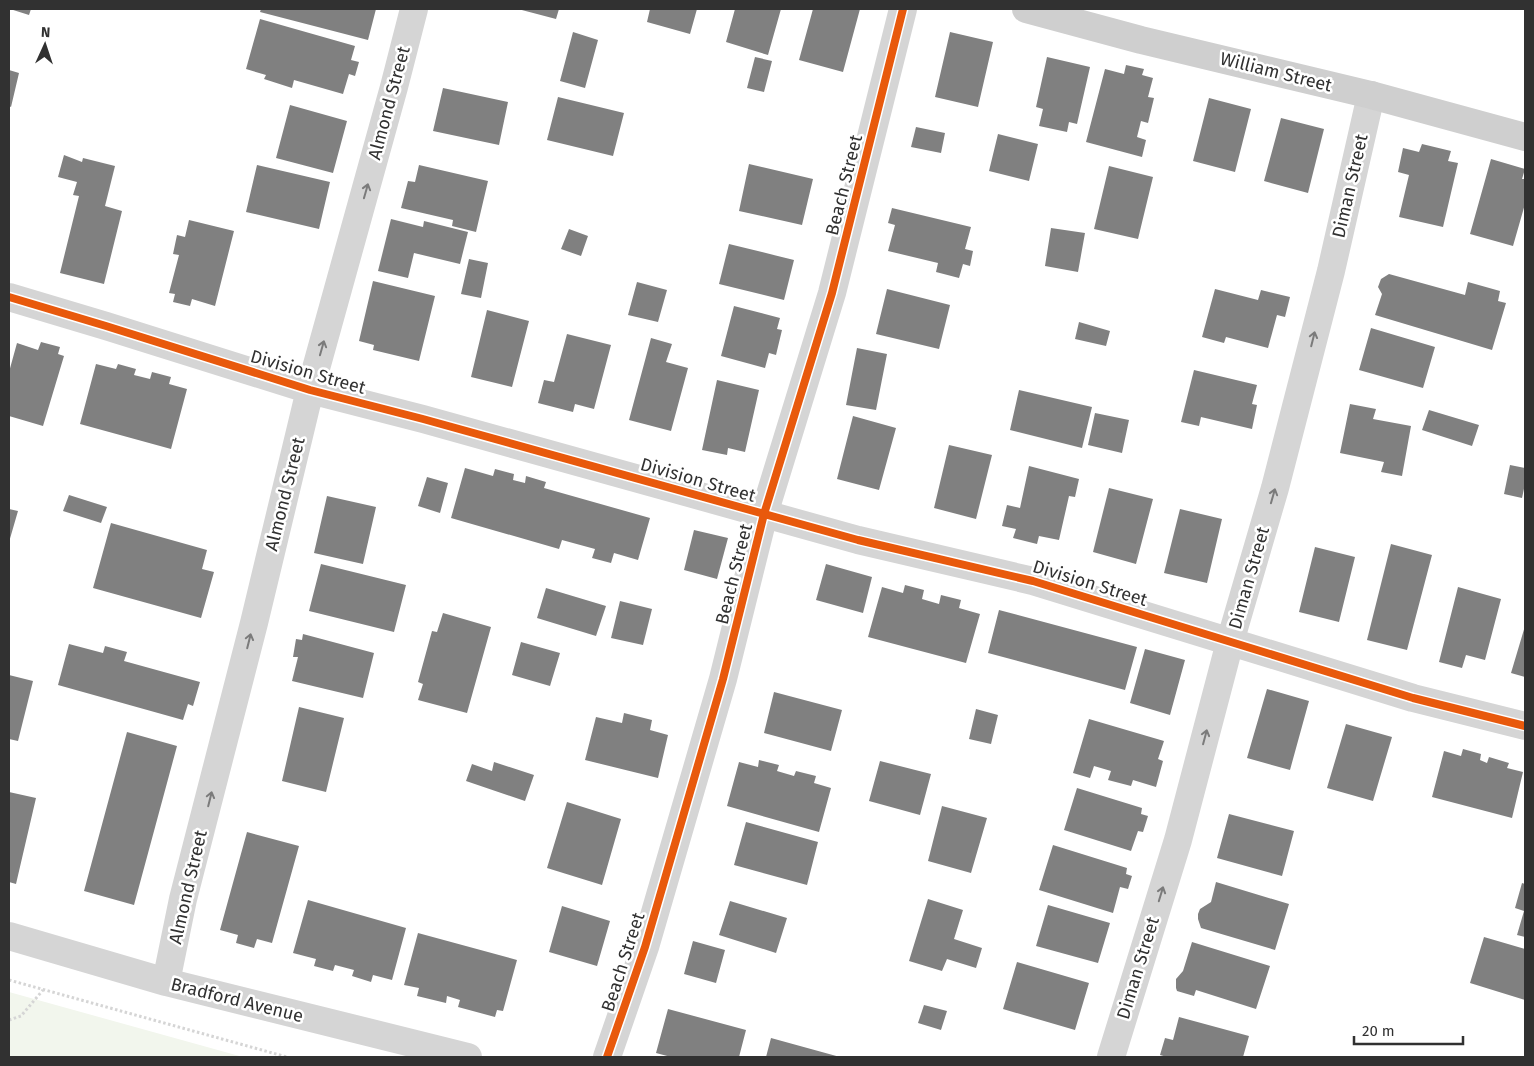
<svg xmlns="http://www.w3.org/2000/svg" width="1534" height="1066" viewBox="0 0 1534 1066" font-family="'Fira Sans',sans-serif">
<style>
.green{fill:#f2f6ed}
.building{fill:#808080}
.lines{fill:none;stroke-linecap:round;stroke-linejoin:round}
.path{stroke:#d5d5d5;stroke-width:3;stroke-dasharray:2.5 2.5;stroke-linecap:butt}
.minor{stroke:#d5d5d5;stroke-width:28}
.secondary{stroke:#cfcfcf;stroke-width:28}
.cycleway-casing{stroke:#fff;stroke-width:11}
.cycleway{stroke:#e8590c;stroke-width:8}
.oneway{stroke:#7b7b7b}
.labels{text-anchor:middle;stroke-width:5;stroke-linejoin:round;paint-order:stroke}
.street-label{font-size:18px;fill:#313131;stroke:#fff}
</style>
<rect width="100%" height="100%" fill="#fff"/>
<path class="green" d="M9,992L243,1057H9Z"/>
<path class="building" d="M10,9H31L29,15Z
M261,9H376L368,40L260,12Z
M518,9H559L556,19Z
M650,9H697L690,34L647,22Z
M735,9H781L768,55L726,42Z
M813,9H860L843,72L799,60Z
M260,19L355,46L351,60L359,62L355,76L349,74L343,94L294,80L292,88L264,79L266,75L246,69Z
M573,32L598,40L585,88L560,81Z
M950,32L993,42L978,107L935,97Z
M755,57L772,61L764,92L747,88Z
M1047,57L1090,67L1077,124L1069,122L1067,132L1039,126L1043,109L1036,107Z
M1126,65L1144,69L1142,75L1153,78L1148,97L1154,98L1148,123L1141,121L1137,137L1146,140L1142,157L1086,142L1105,69L1124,74Z
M9,70L19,73L11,107L9,106Z
M443,88L508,102L499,145L433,131Z
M558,97L624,113L613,156L547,140Z
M1209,98L1251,109L1235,172L1193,161Z
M290,105L347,121L333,173L276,158Z
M1281,118L1324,129L1308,193L1264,181Z
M916,127L945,133L941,153L911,147Z
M998,134L1038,144L1029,181L989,171Z
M1422,144L1451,151L1448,161L1458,163L1443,227L1399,217L1409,175L1398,172L1403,148L1419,152Z
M64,155L82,162L83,158L115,166L105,206L122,211L104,284L60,273L79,196L73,195L77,182L58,177Z
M1491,159L1525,169L1522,179H1525V204L1513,246L1470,234Z
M749,164L813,179L802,225L739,211Z
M257,165L330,182L319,229L246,212Z
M419,165L488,181L476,232L452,226L453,220L401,208L408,181L415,182Z
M1109,166L1153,177L1138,239L1094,229Z
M892,208L971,227L965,249L973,251L970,266L963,264L959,278L936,272L938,263L888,251L895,225L888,223Z
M391,219L423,227L424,221L468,232L460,264L414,253L408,278L378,271Z
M189,220L234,231L215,306L192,299L190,306L173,302L175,294L169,293L179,255L173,254L177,235L185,237Z
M1051,228L1085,233L1078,272L1045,266Z
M569,229L588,236L581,256L561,249Z
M729,244L794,260L784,300L719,284Z
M469,259L488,263L481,298L461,294Z
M1389,274L1465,295L1468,282L1500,291L1498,301L1506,303L1492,350L1375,315L1382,294L1378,287L1381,279Z
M373,281L435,296L419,361L373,350L374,345L359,341Z
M637,282L667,290L658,322L628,315Z
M887,289L950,305L939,349L876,334Z
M1215,289L1258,300L1261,290L1290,297L1285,317L1277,315L1268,348L1226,337L1224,343L1202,337Z
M734,306L780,318L777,329L782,330L776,355L769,353L765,368L721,356Z
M487,310L529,321L512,387L471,377Z
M1079,322L1110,331L1106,346L1075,339Z
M1371,328L1435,347L1423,388L1359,370Z
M567,334L611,345L594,409L575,404L573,412L538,403L544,380L554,382Z
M651,338L672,344L666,362L688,368L671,431L629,420Z
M41,342L60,347L58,354L64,356L43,426L9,416V372L17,343L38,350Z
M857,348L887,354L876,410L846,405Z
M96,364L116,369L118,364L136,369L134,375L150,379L152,372L171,377L169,384L187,389L171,449L80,424Z
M1194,370L1257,385L1252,404L1257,405L1252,429L1201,417L1199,426L1181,422Z
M717,380L759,390L745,452L728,448L727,455L702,450Z
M1019,390L1092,407L1082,448L1010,430Z
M1350,404L1376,409L1373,419L1411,426L1402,476L1381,472L1384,462L1340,453Z
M1429,410L1479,425L1472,446L1422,430Z
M1095,413L1129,420L1122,453L1088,445Z
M853,416L896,428L879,490L837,479Z
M949,445L992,455L976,519L934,508Z
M1510,465L1525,468V484L1522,498L1504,494Z
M1029,466L1079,479L1075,497L1069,496L1059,540L1039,536L1037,544L1013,538L1016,529L1002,526L1007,505L1020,508Z
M465,468L493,476L495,469L514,474L513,480L525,483L526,476L546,482L544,488L650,518L638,560L614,553L611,563L592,558L595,549L562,540L559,549L451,518Z
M427,477L448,483L440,513L418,506Z
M1109,488L1153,499L1136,564L1093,552Z
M69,495L107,507L101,523L63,511Z
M327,496L376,507L363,564L314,553Z
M9,509L18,511L9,542Z
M1180,509L1222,519L1207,583L1164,573Z
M111,523L207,550L202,569L214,572L201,618L93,588Z
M694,530L728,538L717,579L684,570Z
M1391,544L1432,555L1407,650L1367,640Z
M1315,547L1355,557L1339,622L1299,612Z
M321,564L406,585L394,632L309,611Z
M826,564L872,577L863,613L816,600Z
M905,585L924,590L922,599L939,604L941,595L961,600L959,608L980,614L966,663L868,637L882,587L903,593Z
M1458,587L1501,599L1485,660L1466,655L1462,668L1439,662Z
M546,588L606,606L596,636L537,618Z
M620,601L652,609L643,645L611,638Z
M999,610L1137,647L1125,690L988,653Z
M443,613L491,627L467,713L418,700L423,684L418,682L432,631L437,632Z
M1525,626V677L1511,673Z
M303,634L374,653L363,698L292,681L298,657H293L296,639L302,640Z
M521,642L560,653L550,686L512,675Z
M69,644L103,653L105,646L127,652L124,661L200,682L193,706L188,704L183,720L58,685Z
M1145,649L1185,660L1170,715L1130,703Z
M9,675L33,681L18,741L9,739Z
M1267,689L1309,701L1290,770L1247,758Z
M774,692L842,710L831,751L764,733Z
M299,707L344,718L326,792L282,781Z
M976,709L998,715L991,744L969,739Z
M624,713L652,720L650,730L668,735L658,778L585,760L596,717L622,723Z
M1089,719L1164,741L1158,759L1163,761L1156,787L1133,780L1131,786L1108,780L1111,771L1094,766L1090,778L1073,773Z
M1346,724L1392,737L1373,801L1327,788Z
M127,732L177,746L134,905L84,891Z
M1463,749L1481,754L1480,760L1487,763L1489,757L1509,763L1507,768L1523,772L1512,818L1432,797L1444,751L1461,756Z
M759,760L779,765L777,771L794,776L796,771L816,776L814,783L831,788L819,832L727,806L739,762L758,767Z
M880,761L931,774L920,815L869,801Z
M494,762L534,775L525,801L466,781L472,764L492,771Z
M1077,788L1142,808L1141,814L1148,816L1143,832L1138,831L1131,851L1064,830Z
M9,792L36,798L16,884L9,882Z
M567,802L621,819L602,885L547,868Z
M942,806L987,818L971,873L928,861Z
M1229,814L1294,831L1282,876L1217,858Z
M746,822L818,842L807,885L734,865Z
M247,832L299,846L272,943L257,939L254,948L236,943L238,935L220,930Z
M1053,845L1127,868L1126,874L1132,876L1128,889L1120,887L1113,913L1039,890Z
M1216,882L1289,904L1275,950L1201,928L1198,919V914L1200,909L1211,902Z
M1522,883L1525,884V937L1517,935L1524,911L1515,908Z
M928,899L963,910L954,939L982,948L976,968L947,959L942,971L909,961Z
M308,900L406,928L392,980L373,975L371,982L352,976L354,970L335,965L333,971L314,966L316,959L293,953Z
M730,901L787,918L776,953L719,935Z
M1048,905L1110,923L1098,963L1036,946Z
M562,906L610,921L597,966L549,952Z
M418,933L517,960L503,1011L497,1010L495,1017L458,1007L460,1000L447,996L446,1003L417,996L419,988L404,985Z
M1484,937L1525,949V1000L1470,983Z
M693,941L725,950L716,983L684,974Z
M1192,942L1270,966L1256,1009L1196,990L1194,996L1177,991L1176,988V979L1183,971Z
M1017,962L1089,983L1075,1030L1003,1009Z
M924,1005L947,1011L941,1030L918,1023Z
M668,1009L746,1030L739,1057H671L656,1053Z
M1179,1017L1249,1036L1243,1057H1167L1160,1055L1165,1038L1173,1040Z
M771,1038L840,1057H766Z"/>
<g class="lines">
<path class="path" d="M9,980L287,1057
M9,1020L21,1016L43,990"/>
<path class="minor" d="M9,297L106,326L310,390L423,419L858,540L1033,581L1413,698L1525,726
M9,936L166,982L468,1057
M166,982L183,899L254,623L310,390L394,87L414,9
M607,1057L645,947L723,679L764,514L832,293L903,9
M1111,1057L1178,840L1230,642L1275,488L1331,271L1371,95"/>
<path class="secondary" d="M1026,9L1141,40L1371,95L1525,137"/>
<defs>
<path id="cycleway" d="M9,297L106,326L310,390L423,419L858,540L1033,581L1413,698L1525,726
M607,1057L645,947L723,679L764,514L832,293L903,9"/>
</defs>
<use href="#cycleway" class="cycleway-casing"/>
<use href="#cycleway" class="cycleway"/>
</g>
<defs><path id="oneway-shaft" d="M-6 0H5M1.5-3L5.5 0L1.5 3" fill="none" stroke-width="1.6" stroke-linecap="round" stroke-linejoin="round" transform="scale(1.25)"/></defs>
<g class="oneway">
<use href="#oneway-shaft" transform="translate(366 191) rotate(-74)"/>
<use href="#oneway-shaft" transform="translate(1313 339) rotate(-76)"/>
<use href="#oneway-shaft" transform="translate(322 348) rotate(-74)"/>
<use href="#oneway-shaft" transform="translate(1273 496) rotate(-74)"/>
<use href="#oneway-shaft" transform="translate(249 641) rotate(-76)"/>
<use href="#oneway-shaft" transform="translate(1205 737) rotate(-75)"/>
<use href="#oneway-shaft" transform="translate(210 799) rotate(-76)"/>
<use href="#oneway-shaft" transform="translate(1161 894) rotate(-73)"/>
</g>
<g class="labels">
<g class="street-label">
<text transform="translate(1276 72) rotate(14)" y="6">William Street</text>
<text transform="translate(389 103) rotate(-75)" y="6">Almond Street</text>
<text transform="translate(844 185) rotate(-76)" y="6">Beach Street</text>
<text transform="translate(1350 186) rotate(-77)" y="6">Diman Street</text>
<text transform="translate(308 372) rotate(16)" y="6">Division Street</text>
<text transform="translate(698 480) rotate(16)" y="6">Division Street</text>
<text transform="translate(285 494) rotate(-76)" y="6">Almond Street</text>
<text transform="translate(734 574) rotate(-76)" y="6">Beach Street</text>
<text transform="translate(1249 578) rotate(-74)" y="6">Diman Street</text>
<text transform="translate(1090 583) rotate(17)" y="6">Division Street</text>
<text transform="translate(188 887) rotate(-77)" y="6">Almond Street</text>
<text transform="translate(623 962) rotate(-72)" y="6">Beach Street</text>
<text transform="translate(1138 968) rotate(-73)" y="6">Diman Street</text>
<text transform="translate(237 1000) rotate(14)" y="6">Bradford Avenue</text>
</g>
</g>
<rect width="1534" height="1066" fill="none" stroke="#313131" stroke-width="20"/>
<g transform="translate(45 45) rotate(3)" stroke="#ffffff" stroke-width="4" paint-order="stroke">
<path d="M0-4L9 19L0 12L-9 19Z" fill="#313131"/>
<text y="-8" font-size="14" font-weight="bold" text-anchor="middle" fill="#313131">N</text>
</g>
<path d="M1354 1036v8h109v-8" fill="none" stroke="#313131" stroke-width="2.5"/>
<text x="1362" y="1036" font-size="15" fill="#313131" stroke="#ffffff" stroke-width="4" paint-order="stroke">20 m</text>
</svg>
